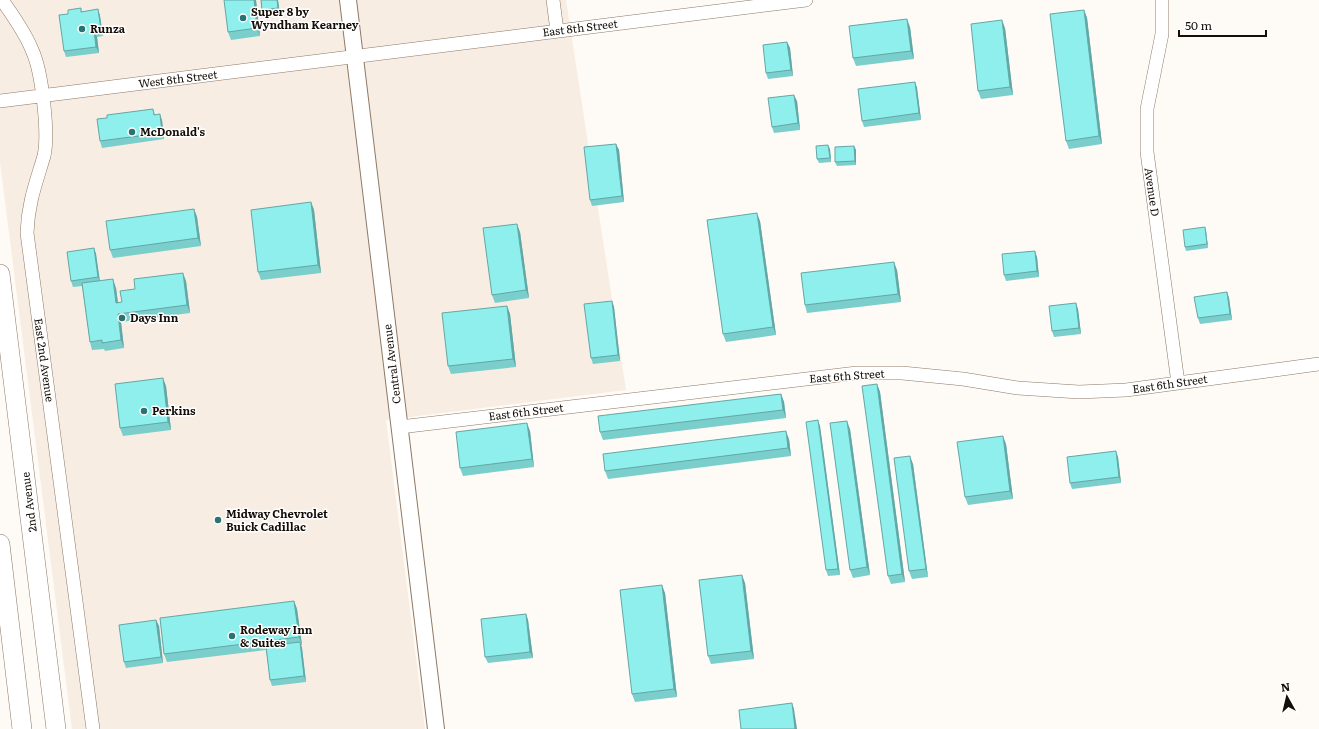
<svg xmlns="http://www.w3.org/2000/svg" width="1319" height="729" viewBox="0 0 1319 729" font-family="Literata,serif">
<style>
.built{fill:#f8ede3}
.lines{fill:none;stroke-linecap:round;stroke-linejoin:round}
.minor-casing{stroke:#8d7966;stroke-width:14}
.tertiary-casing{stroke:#8d7966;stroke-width:18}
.secondary-casing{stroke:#8d7966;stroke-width:20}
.minor{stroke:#fff;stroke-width:13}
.tertiary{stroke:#fff;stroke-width:16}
.secondary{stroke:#fff;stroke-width:19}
.wall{fill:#7acecb}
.shaded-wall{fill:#63a7a5}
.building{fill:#8eefec;stroke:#63a7a5}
.poi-dot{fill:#297372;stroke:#fff;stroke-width:1.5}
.labels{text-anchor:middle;stroke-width:3;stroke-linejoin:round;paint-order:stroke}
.poi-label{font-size:11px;font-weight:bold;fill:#150e07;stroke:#fff;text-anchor:start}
.street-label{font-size:11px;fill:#150e07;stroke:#fff}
</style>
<rect width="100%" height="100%" fill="#fefaf5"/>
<path class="built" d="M0,0H566L626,390L386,420L425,729H72L0,162Z"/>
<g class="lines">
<defs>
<path id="minor" d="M2,0C13,16 25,32 32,50C42,71 49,133 44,156C36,183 28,203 27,233L93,729
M553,0L557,31
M1162,0V34L1147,109V152L1178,383
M0,101L806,0
M400,427L857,373H902L963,379L1018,388L1079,392L1126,390L1319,364"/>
<path id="tertiary" d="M348,0L436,729"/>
<path id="secondary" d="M0,274L56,729
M0,544L22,729"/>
</defs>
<use href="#minor" class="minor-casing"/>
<use href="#tertiary" class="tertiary-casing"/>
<use href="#secondary" class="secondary-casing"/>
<use href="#minor" class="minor"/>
<use href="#tertiary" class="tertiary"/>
<use href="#secondary" class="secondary"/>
</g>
<path class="wall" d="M256,0L260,36L231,40L228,32Z
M261,0H278L280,14L265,16L262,10Z
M81,8L82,12L98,9L100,16L103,36L97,37L99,53L66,57L64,51L68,14Z
M1084,10L1087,18L1102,144L1069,149L1066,141Z
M910,27L914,59L856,66L853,58Z
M1005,28L1013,95L981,99L978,91Z
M787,42L790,48L793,76L768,79L766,73Z
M915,82L917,88L921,120L864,127L862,121Z
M797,101L800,130L774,133L772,127Z
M153,109L155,115L162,120L164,139L102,148L100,141L107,118Z
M616,144L619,150L624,202L592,206L590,200Z
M854,146L856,150V165L837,166L835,162Z
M830,149L831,162L819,163L817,159Z
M311,202L314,210L321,273L261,280L258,272Z
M194,209L197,217L201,246L113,258L110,250Z
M760,221L776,335L726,342L723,334Z
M1206,231L1208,248L1186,251L1185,247Z
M520,232L529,298L495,303L492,295Z
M94,248L96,254L100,281L116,288L118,303L122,302L135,289L186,281L190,313L121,322L124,348L105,351L104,349L92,350L90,342L82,286L73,287L71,281Z
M1037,257L1039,277L1006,281L1004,275Z
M897,270L901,302L807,313L805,305Z
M1227,292L1229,298L1232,320L1200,324L1198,318Z
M612,301L614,307L620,361L593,364L591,358Z
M507,306L510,314L516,367L451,374L448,366Z
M1078,309L1081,334L1054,337L1052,331Z
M877,384L880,392L905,582L891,584L888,576Z
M166,386L171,430L123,436L120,428Z
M781,394L784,402L786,418L603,440L600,432Z
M820,426L840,575L828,576L826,570Z
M850,429L870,575L853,578L850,570Z
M530,431L534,467L463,476L460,468Z
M789,439L791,456L608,479L605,471Z
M1006,444L1013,499L968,505L965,497Z
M1118,457L1121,483L1072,489L1070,483Z
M913,464L928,577L912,579L909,571Z
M745,583L754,659L711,664L708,656Z
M665,593L677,697L635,702L632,694Z
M294,601L297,609L302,645H301L302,648L306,682L272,686L270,680L266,650L167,662L164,654Z
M526,614L528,620L533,658L488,663L485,657Z
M156,620L159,626L163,663L126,668L124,662Z"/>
<path class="shaded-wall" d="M254,0H256L260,36L257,28Z
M277,0H278L280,14L278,8Z
M98,9L100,16L103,36L101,30Z
M1084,10L1087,18L1102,144L1099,136Z
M907,19L910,27L914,59L911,51Z
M1002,20L1005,28L1013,95L1010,87Z
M94,31L97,37L99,53L96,47Z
M787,42L790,48L793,76L791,70Z
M915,82L917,88L921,120L919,113Z
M794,95L797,101L800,130L798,123Z
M160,114L162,120L164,139L162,133Z
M616,144L619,150L624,202L622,196Z
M828,145L830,149L831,162L830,158Z
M854,146L856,150V165L855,161Z
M311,202L314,210L321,273L318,265Z
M194,209L197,217L201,246L198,238Z
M757,213L760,221L776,335L773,327Z
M517,224L520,232L529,298L526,290Z
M1205,227L1206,231L1208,248L1207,244Z
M94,248L96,254L100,283L98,277Z
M1035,251L1037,257L1039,277L1037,271Z
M894,262L897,270L901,302L898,294Z
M183,273L186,281L190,313L187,305Z
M113,279L116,288L119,311L116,303Z
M1227,292L1229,298L1232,320L1230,314Z
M612,301L614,307L620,361L618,355Z
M1076,303L1078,309L1081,334L1079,328Z
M507,306L510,314L516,367L513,359Z
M118,314L121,322L124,348L121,340Z
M163,378L166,386L171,430L168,422Z
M877,384L880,392L905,582L902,574Z
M781,394L784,402L786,418L783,410Z
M818,420L820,426L840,575L838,569Z
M847,421L850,429L870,575L867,567Z
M527,423L530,431L534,467L532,459Z
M786,431L789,439L791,456L788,448Z
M1003,436L1006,444L1013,499L1010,491Z
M1116,451L1118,457L1121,483L1119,477Z
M910,456L913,464L928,577L926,569Z
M742,575L745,583L754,659L751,651Z
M662,585L665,593L677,697L674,689Z
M294,601L297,609L302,645L299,637Z
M526,614L528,620L533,658L530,652Z
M156,620L159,626L163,663L161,657Z
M300,642L302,648L306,682L304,676Z
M792,703L794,709L797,729H795Z"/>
<path class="building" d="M224,0H254L257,28L228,32Z
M261,0H277L278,8L262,10Z
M81,8V12L98,9L101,30L94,31L96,47L64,51L59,15L68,14V10Z
M1084,10L1099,136L1066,141L1050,14Z
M907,19L911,51L853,58L849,26Z
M1002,20L1010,87L978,91L971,24Z
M787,42L791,70L766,73L763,45Z
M915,82L919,113L862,121L858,89Z
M794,95L798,123L772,127L768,98Z
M153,109L154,115L160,114L162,133L100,141L97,119L107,118V115Z
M616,144L622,196L590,200L584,147Z
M828,145L830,158L817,159L816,146Z
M854,146L855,161L835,162V147Z
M311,202L318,265L258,272L251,210Z
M194,209L198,238L110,250L106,221Z
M757,213L773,327L723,334L707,220Z
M517,224L526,290L492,295L483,228Z
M1205,227L1207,244L1185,247L1183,230Z
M94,248L98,277L71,281L67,252Z
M1035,251L1037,271L1004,275L1002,254Z
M894,262L898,294L805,305L801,273Z
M183,273L187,305L118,314L121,340L102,343V340L90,342L82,283L113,279L116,303L122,302L120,291L135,289L134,279Z
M1227,292L1230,314L1198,318L1194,297Z
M612,301L618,355L591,358L584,304Z
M1076,303L1079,328L1052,331L1049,306Z
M507,306L513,359L448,366L442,313Z
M163,378L168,422L120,428L115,384Z
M877,384L902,574L888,576L862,386Z
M781,394L783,410L600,432L598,416Z
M818,420L838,569L826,570L806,422Z
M847,421L867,567L850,570L830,423Z
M527,423L532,459L460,468L456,432Z
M786,431L788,448L605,471L603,454Z
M1003,436L1010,491L965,497L957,442Z
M1116,451L1119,477L1070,483L1067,457Z
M910,456L926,569L909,571L894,458Z
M742,575L751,651L708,656L699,580Z
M662,585L674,689L632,694L620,590Z
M294,601L299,637L164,654L160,618Z
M526,614L530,652L485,657L481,619Z
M156,620L161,657L124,662L119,625Z
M300,642L304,676L270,680L266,646Z
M792,703L795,729H741L739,710Z"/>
<g class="poi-dot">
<circle cx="243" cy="18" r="4"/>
<circle cx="82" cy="29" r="4"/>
<circle cx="132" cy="132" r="4"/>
<circle cx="122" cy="318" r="4"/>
<circle cx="144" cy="411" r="4"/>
<circle cx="218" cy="520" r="4"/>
<circle cx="232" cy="636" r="4"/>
</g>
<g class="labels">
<g class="poi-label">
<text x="251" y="16">Super 8 by<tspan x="251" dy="13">Wyndham Kearney</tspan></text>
<text x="90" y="33">Runza</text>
<text x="140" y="136">McDonald's</text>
<text x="130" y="322">Days Inn</text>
<text x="152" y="415">Perkins</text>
<text x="226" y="518">Midway Chevrolet<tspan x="226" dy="13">Buick Cadillac</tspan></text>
<text x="240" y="634">Rodeway Inn<tspan x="240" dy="13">&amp; Suites</tspan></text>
</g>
<g class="street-label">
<text transform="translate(580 28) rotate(-7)" y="4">East 8th Street</text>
<text transform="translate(178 79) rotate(-7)" y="4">West 8th Street</text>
<text transform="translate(1152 192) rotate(82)" y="4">Avenue D</text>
<text transform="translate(44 360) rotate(82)" y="4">East 2nd Avenue</text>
<text transform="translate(392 364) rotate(-97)" y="4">Central Avenue</text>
<text transform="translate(847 376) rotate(-4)" y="4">East 6th Street</text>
<text transform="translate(1170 384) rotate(-8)" y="4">East 6th Street</text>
<text transform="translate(526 412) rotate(-7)" y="4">East 6th Street</text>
<text transform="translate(29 502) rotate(-97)" y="4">2nd Avenue</text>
</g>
</g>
<g transform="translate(1287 697) rotate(352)" stroke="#ffffff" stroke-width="3" paint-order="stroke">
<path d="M0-3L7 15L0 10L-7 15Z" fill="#150e07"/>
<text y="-6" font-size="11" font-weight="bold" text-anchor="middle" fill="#150e07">N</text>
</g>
<path d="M1179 30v6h87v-6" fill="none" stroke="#150e07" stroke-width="2"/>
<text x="1185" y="30" font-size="12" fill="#150e07" stroke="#ffffff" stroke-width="3" paint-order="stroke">50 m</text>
</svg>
